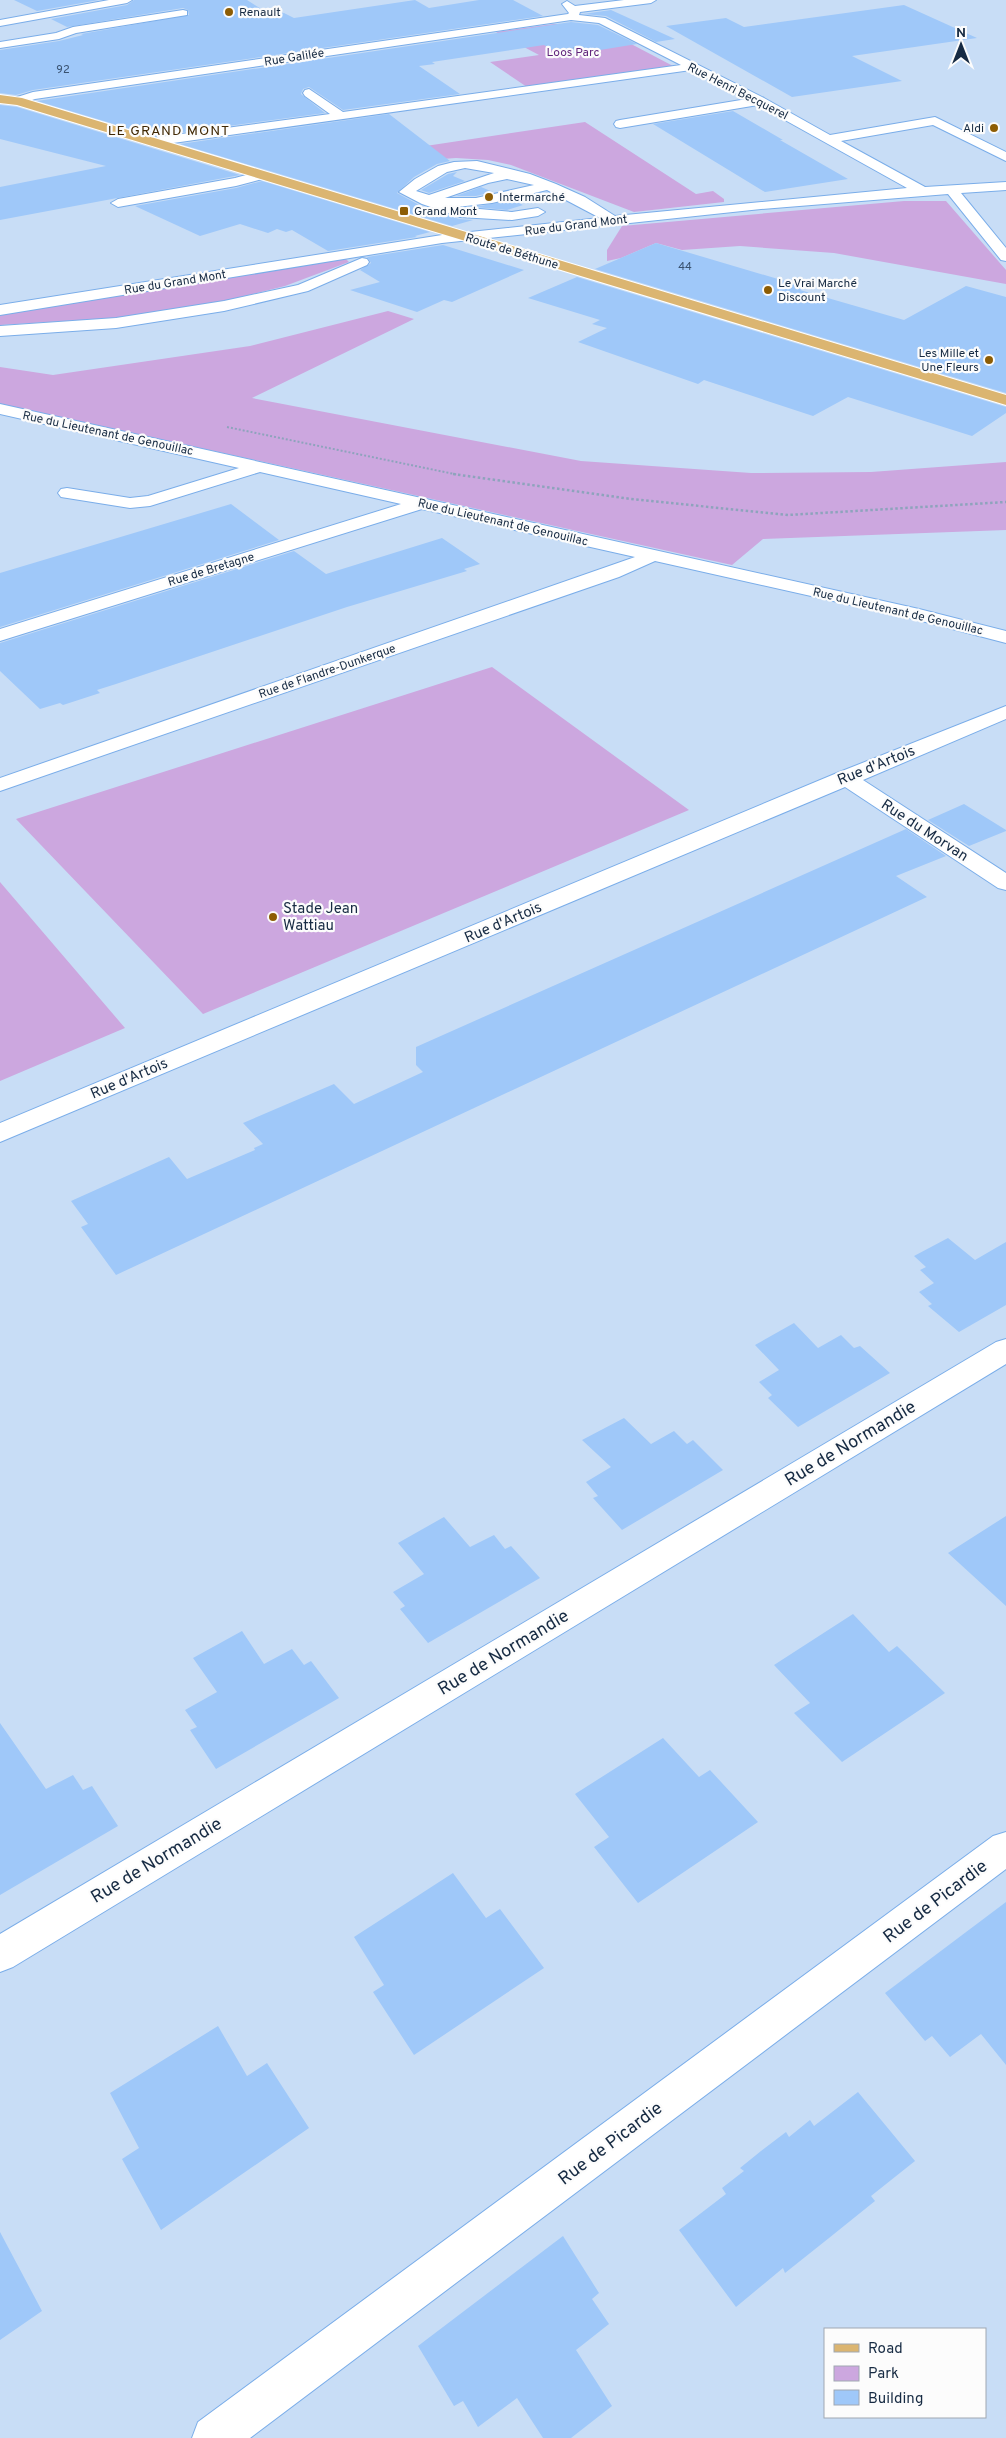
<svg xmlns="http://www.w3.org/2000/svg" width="1006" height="2438" viewBox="0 0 1006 2438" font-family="Overpass,sans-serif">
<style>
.green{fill:#cca7df}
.building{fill:#9fc8f9}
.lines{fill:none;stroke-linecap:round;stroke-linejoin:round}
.minor-casing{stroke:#7aade9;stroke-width:2}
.major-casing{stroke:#fff;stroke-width:2}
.path-far2{stroke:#8ea3bc;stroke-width:1;stroke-dasharray:2 2;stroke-linecap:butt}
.path-far1{stroke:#8ea3bc;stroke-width:2;stroke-dasharray:2 2;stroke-linecap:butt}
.path{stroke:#8ea3bc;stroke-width:2.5;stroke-dasharray:2.5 2.5;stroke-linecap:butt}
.minor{fill:#fff;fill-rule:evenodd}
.major{fill:#dbb571;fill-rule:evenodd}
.poi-dot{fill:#8d5d05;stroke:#fcfcfc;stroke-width:2}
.labels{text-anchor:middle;stroke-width:4.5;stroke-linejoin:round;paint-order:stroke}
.far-number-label{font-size:11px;fill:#395270}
.far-poi-label{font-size:12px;fill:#172b43;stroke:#fcfcfc;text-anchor:start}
.far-park-label{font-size:12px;fill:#61257c;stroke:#fcfcfc}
.far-street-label{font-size:12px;fill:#172b43;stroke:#fcfcfc}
.far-neighbourhood-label{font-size:14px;letter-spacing:1px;fill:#402804;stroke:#fcfcfc}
.street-label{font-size:15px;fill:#172b43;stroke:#fcfcfc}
.poi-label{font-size:15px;fill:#172b43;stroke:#fcfcfc;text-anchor:start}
.near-street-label{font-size:18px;fill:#172b43;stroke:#fcfcfc}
</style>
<rect width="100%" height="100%" fill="#c8ddf6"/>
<path class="green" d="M554,24L595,25L673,66L527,87L490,62L539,55L496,32Z
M585,122L696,194L713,191L724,199V202L634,212L511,165L488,160L456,158L428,160L399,150Z
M904,201H946L1006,270V284L834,253L740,246L682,250L656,243L621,258L607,261V250L622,226Z
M344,257L349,262L285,286L220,302L115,318L0,325V312Z
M388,311L414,319L252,398L581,461L751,473L871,472L1006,462V530L763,539L732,565L0,404V367L53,375L250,346Z
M492,667L689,810L203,1014L16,819Z
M0,882L125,1028L0,1081Z"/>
<path class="building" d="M14,0H99L37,11Z
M134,0H247L271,15L284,13L294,18L415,0L429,8L479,0H513L543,16L33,90L16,95L0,93V50L59,41L83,35L81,34L189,15L188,10L183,8L67,27L51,19L127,5Z
M904,5L977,38L852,56L902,81L792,97L666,26L726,18L744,27Z
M611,10L675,39L656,42L606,16L583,14Z
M571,22L598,25L637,44L563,56L544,45L432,62L435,64L419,66L460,94L343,110L309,87L303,89L301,94L325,113L154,136L37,101Z
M0,105L17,107L240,175L0,220V187L106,166L0,139Z
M733,111L783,140H780L848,179L765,192L653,124Z
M389,114L450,161L437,164L414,177L397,193L421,206L459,219L473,220L452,226L180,144Z
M457,172L453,176L465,181L429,193L421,190L448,174Z
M262,181L430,232L415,236L417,237L328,251L292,230L286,232L277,229L268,233L240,224L200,236L135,206L236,188Z
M481,187L493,192L476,196H456Z
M512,200L523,205L507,210L475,207Z
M656,243L805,287L800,290L904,320L966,286L1006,297V393L595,269Z
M443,245L524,270L452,302L444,300L417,312L350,290L380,282L360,270L371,263L367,257Z
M577,277L1006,407V413L972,436L848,397L813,416L704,380L698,384L578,342L607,328L592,324L600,320L528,298Z
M231,504L279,540L0,627V573Z
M442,538L480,564L464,569L467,571L347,607L116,684L97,690L100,693L63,705L60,703L40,709L0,671V643L294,551L326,574Z
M964,804L1006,830V831L969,846L928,820Z
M906,829L946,856L896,876L927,897L116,1275L81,1227L88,1224L71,1201L169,1157L187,1179L255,1150L254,1148L263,1144L243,1123L334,1084L354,1104L423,1072L416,1065V1047Z
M948,1238L975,1260L1006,1242V1305L959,1332L928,1306L932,1304L919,1292L934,1283L920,1270L926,1267L914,1256Z
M794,1323L818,1348L841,1335L854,1348L860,1346L890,1373L798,1427L768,1398L772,1395L759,1382L779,1370L755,1345Z
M624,1418L651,1444L674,1431L687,1444L693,1440L723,1470L622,1530L593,1498L598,1496L586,1482L611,1467L582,1440Z
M1006,1516V1606L948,1553Z
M444,1517L470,1547L494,1535L505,1549L511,1546L540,1578L428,1643L400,1609L405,1606L393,1592L424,1574L398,1543Z
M853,1614L889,1652L897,1646L945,1693L842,1762L794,1713L810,1703L774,1665Z
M242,1631L264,1664L292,1649L304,1665L311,1661L339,1698L216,1769L190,1730L197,1727L185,1710L217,1692L193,1658Z
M0,1723L46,1789L73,1775L83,1790L92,1786L118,1826L0,1895Z
M663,1738L699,1777L710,1770L758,1822L638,1903L594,1847L609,1837L575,1794Z
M453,1873L486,1918L500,1909L544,1968L414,2055L373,1992L384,1985L354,1937Z
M1006,1902V2065L981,2034L950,2057L932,2036L925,2041L885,1993Z
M218,2026L247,2076L267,2063L309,2128L161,2230L122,2159L139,2148L110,2093Z
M858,2092L915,2161L871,2196L875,2201L829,2238L785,2273L783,2268L736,2307L679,2230L726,2194L722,2188L744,2171L740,2168L761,2151L786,2132L789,2137L810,2120L814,2126Z
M0,2232L42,2311L0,2340Z
M563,2236L599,2293L592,2299L609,2324L576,2350L612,2406L571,2438H543L517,2398L478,2427L463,2401L454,2406L418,2346Z"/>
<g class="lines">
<defs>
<path id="minor" d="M109,0H132L127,3L0,26V20Z
M624,0H656L651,3L580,12L579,15L605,18L764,98L830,135L935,117L1006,152V161L933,125L841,141L925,187L1006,182V190L961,193L1006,248V261L1001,260L948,194L761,209L442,243L0,315V305L442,235L600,218L547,190L492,203L457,207L512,212L538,208L545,212L538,216L512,220L460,217L422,204L399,192L415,179L438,166L454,162L477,161L530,174L556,184L585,197L615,216L907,188L758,105L620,128L616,127L614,124L616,121L620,120L747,99L691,70L152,146L146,142L152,138L330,114L305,96L303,93L305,90L309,89L343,112L681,65L599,23L571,20L35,99L18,105L12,101L14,98L33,92L568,14L569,13L562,4L567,1L575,6ZM465,168L494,173L429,195L416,191L447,172ZM507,179L534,185L476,198H445L488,183Z
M183,10L187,11V15L76,33L59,39L0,48V42L56,33L73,27Z
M261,171L268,175L266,178L236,186L118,207L111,203L118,199L235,178Z
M362,258L367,259L369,262L367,265L308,291L224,311L116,328L0,336V326L116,318L224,301L298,285Z
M0,404L919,609L1006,631V643L918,620L655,561L619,577L0,791V778L635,557L422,509L0,641V629L401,504L260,472L150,506L130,508L61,497L58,493L61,489L67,488L130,498L148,496L239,468L0,414Z
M1006,706V719L863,780L1006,873V890L998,888L845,787L0,1142V1123L837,773Z
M1006,1339V1364L13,1967L0,1972V1934L996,1342Z
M1006,1832V1869L250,2438H192L198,2422L993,1836Z"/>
<path id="major" d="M0,95L22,98L1006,395V405L17,105L0,103Z"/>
</defs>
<use href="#minor" class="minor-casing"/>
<use href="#major" class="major-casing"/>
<path class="path-far2" d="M561,50L580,47"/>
<path class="path-far1" d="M227,427L459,475"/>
<path class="path" d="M453,474L631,499L788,515L1006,502"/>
<use href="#minor" class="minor"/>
<use href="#major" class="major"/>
</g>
<g class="poi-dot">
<circle cx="229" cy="12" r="5"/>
<circle cx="994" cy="128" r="5"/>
<circle cx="489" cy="197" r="5"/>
<rect x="399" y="206" width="10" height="10" rx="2.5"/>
<circle cx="768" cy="290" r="5"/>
<circle cx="989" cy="360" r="5"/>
<circle cx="273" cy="917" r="5"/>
</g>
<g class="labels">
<g class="far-number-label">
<text x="63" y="73">92</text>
<text x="685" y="270">44</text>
</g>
<g class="far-poi-label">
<text x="239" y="16">Renault</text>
<text x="984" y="132" text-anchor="end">Aldi</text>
<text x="499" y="201">Intermarché</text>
<text x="414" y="215">Grand Mont</text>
<text x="778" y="287">Le Vrai Marché<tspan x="778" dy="14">Discount</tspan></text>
<text x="979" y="357" text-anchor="end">Les Mille et<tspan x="979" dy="14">Une Fleurs</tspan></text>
</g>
<g class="far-park-label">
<text x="573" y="56">Loos Parc</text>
</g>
<g class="far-street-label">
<text transform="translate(294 57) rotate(-9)" y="4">Rue Galilée</text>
<text transform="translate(738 91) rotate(27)" y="4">Rue Henri Becquerel</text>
<text transform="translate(576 225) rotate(-7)" y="4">Rue du Grand Mont</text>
<text transform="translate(512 251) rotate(17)" y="4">Route de Béthune</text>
<text transform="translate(175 282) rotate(-9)" y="4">Rue du Grand Mont</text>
<text transform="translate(108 433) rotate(12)" y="4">Rue du Lieutenant de Genouillac</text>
<text transform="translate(503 522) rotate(13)" y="4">Rue du Lieutenant de Genouillac</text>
<text transform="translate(211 569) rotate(-17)" y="4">Rue de Bretagne</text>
<text transform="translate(898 611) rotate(13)" y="4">Rue du Lieutenant de Genouillac</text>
<text transform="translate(327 671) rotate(-19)" y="4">Rue de Flandre-Dunkerque</text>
</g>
<g class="far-neighbourhood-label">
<text x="169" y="135">LE GRAND MONT</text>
</g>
<g class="street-label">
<text transform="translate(876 765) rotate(-22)" y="5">Rue d'Artois</text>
<text transform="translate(925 830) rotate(33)" y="5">Rue du Morvan</text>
<text transform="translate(503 922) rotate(-23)" y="5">Rue d'Artois</text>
<text transform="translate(129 1078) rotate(-23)" y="5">Rue d'Artois</text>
</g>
<g class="poi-label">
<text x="283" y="913">Stade Jean<tspan x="283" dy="17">Wattiau</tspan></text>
</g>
<g class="near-street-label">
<text transform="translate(850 1443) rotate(-31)" y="6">Rue de Normandie</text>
<text transform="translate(503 1652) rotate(-31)" y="6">Rue de Normandie</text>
<text transform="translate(156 1860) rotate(-31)" y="6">Rue de Normandie</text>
<text transform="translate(935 1901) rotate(-37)" y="6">Rue de Picardie</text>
<text transform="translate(610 2143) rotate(-37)" y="6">Rue de Picardie</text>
</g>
</g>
<rect x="824" y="2328" width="162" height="90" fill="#fcfcfc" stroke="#a0a8b2"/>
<rect x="834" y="2344" width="25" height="8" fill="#dbb571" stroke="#a0a8b2"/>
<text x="868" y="2353" font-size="15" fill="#172b43">Road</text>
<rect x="834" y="2366" width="25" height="15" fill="#cca7df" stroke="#a0a8b2"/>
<text x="868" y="2378" font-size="15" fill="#172b43">Park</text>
<rect x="834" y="2390" width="25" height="15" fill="#9fc8f9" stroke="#a0a8b2"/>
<text x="868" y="2403" font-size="15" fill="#172b43">Building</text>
<g transform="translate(961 45)" stroke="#fcfcfc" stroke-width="4" paint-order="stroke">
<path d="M0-4L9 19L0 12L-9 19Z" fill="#172b43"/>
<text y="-8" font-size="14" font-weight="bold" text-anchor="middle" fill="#172b43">N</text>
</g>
</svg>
